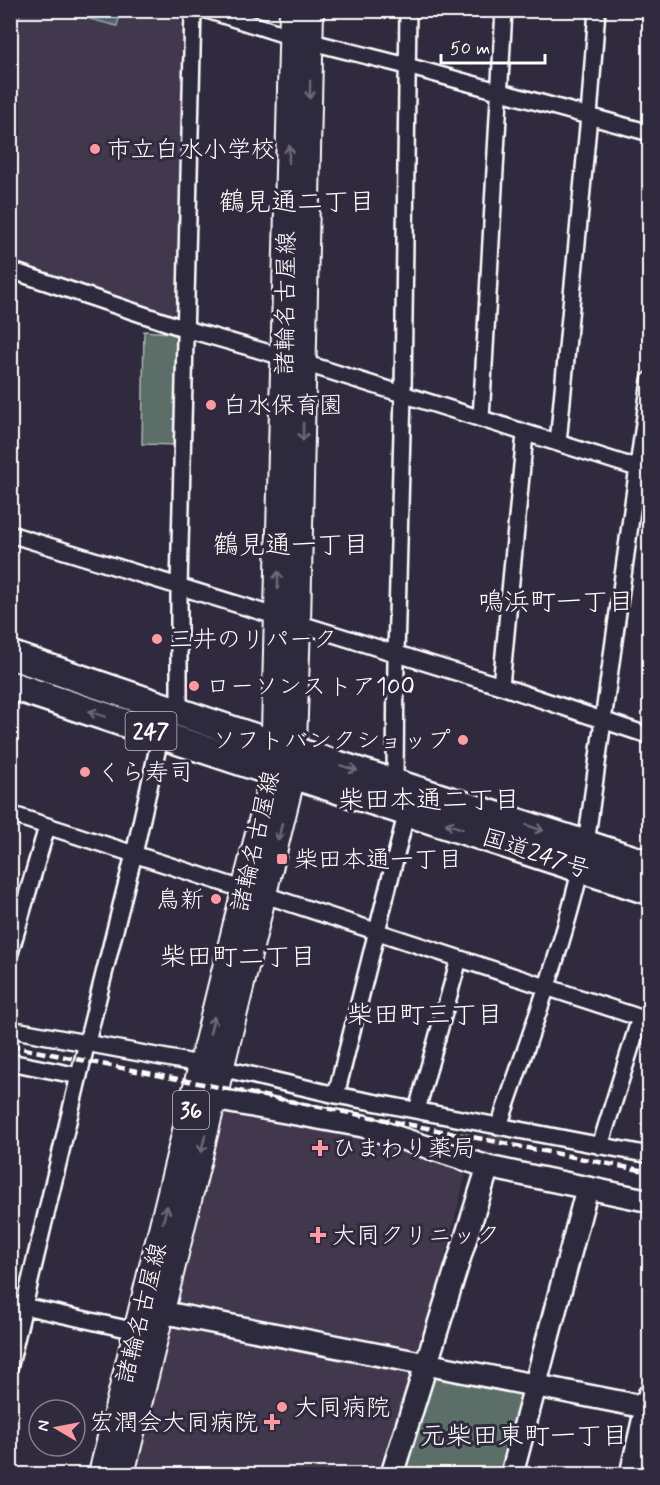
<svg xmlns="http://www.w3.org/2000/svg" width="660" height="1485" viewBox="0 0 660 1485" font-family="Mynerve,'Klee One',sans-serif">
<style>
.built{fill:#42394d}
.green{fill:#5b6e67;stroke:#adb6b3;stroke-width:1.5}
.water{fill:#4c6277;stroke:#94a1ad;stroke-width:1.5}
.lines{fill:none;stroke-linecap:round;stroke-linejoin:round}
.street-tunnel{stroke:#443f50;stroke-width:15;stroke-dasharray:15 8;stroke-linecap:butt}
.street-casing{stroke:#fff;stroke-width:20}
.secondary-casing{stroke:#fff;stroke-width:26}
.primary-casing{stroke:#fff;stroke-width:28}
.highway-casing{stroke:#fff;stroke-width:32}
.street{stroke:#2f2a3d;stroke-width:15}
.secondary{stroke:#2f2a3d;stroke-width:21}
.primary{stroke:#2f2a3d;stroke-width:24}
.highway{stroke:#2f2a3d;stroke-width:27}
.rail{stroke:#fff;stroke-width:4.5;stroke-dasharray:9 4.5;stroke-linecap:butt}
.oneway{stroke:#6d6a77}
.poi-dot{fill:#ff9aa2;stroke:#2f2a3d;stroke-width:2}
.labels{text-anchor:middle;stroke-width:6;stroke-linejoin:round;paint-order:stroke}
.shield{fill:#2f2a3d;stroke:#c1bfc5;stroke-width:1.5}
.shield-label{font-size:22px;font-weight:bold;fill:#fff}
.poi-label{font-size:24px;fill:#fff;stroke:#2f2a3d;text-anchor:start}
.street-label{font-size:24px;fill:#fff;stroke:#2f2a3d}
.neighbourhood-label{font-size:26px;fill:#fff;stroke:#2f2a3d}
</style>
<rect width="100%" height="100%" fill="#2f2a3d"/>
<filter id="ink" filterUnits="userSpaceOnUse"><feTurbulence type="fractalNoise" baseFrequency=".0167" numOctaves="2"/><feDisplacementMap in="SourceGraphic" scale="12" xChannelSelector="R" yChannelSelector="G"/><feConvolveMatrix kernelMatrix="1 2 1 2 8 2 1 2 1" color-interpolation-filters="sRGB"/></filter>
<g filter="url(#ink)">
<path class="built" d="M156,10L178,16L183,27L176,310L169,315L11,262L10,36L17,11Z
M217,1105L469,1161L421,1353L168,1309Z
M167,1322L416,1369L383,1474H132Z"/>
<path class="green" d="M144,331L182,334L178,445L142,444Z
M429,1372L530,1390L507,1474H398Z"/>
<path class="water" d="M68,10H121V11L117,26L67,13Z"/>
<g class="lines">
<path class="street-tunnel" d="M488,1167L499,1126"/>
<defs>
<path id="street" d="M207,10L292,37L407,66L650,133
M10,12L11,10
M10,270L186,329L304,363L650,472
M481,419L504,10
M558,443L589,116L597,10
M10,534L501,686L650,736
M501,686L525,434
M179,712V588L193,10
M395,782L396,655L403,394L408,10
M10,814L245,890
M265,895L650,1021
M10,953L47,827
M10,1029L221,1068L336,1095L650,1155
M10,1062L79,1076
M336,1095L407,811
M417,1110L459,959
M499,1126C530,1035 567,938 586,844L650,380
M600,1146L640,1018
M10,1303L136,1331
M10,1365L87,1042L134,854L161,734"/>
<path id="secondary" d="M214,1099L363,1126L488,1167L650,1201
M161,1312L650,1408
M392,1474L488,1167
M512,1474L587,1189
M631,1474L649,1395"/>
<path id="primary" d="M101,1474L273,772L292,10
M122,1474L293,775L298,623L311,10"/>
<path id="highway" d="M10,655L294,751L650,865
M10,685L273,772L293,775L650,891"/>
</defs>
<use href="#street" class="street-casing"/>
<use href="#secondary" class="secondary-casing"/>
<use href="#primary" class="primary-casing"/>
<use href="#highway" class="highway-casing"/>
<use href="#street" class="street"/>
<use href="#secondary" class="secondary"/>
<use href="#primary" class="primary"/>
<use href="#highway" class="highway"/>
<path class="rail" d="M10,1046L650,1172"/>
</g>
<defs><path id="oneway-shaft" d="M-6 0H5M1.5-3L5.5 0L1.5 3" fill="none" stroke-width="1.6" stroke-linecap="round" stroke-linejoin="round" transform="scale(1.5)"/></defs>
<g class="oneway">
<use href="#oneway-shaft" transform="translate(310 90) rotate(91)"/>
<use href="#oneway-shaft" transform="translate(289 154) rotate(-89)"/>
<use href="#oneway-shaft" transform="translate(303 432) rotate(91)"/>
<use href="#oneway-shaft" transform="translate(278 580) rotate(-89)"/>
<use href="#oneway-shaft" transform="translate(97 714) rotate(-162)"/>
<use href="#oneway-shaft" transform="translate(349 768) rotate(17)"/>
<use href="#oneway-shaft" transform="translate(454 826) rotate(-162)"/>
<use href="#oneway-shaft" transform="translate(535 828) rotate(18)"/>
<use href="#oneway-shaft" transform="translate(280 832) rotate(103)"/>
<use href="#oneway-shaft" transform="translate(212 1025) rotate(-76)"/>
<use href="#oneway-shaft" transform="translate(203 1144) rotate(104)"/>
<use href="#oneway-shaft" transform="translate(165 1214) rotate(-76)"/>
</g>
</g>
<g class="poi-dot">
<circle cx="95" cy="149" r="6"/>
<circle cx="211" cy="405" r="6"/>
<circle cx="157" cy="639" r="6"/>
<circle cx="194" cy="686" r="6"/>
<circle cx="463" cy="740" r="6"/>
<circle cx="85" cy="772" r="6"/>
<rect x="276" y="853" width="12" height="12" rx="3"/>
<circle cx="216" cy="899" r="6"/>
<path d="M317 1139h6v6h6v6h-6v6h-6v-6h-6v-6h6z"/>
<path d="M315 1226h6v6h6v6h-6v6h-6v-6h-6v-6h6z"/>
<circle cx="282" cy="1407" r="6"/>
<path d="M269 1413h6v6h6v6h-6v6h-6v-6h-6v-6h6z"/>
</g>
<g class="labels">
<g class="shield">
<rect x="125.5" y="712" width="51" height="38" rx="4.5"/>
<rect x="173" y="1091" width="36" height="38" rx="4.5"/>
</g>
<g class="shield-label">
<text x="151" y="739">247</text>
<text x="191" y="1118">36</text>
</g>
<g class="poi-label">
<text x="107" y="157">市立白水小学校</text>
<text x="223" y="413">白水保育園</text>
<text x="169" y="647">三井のリパーク</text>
<text x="206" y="694">ローソンストア100</text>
<text x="451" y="748" text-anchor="end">ソフトバンクショップ</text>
<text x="97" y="780">くら寿司</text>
<text x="294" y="867">柴田本通一丁目</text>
<text x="204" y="907" text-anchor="end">鳥新</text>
<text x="332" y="1156">ひまわり薬局</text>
<text x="332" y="1243">大同クリニック</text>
<text x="294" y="1415">大同病院</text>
<text x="258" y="1430" text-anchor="end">宏潤会大同病院</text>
</g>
<g class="street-label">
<text transform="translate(285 303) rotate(-89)" y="8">諸輪名古屋線</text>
<text transform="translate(255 841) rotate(-77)" y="8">諸輪名古屋線</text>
<text transform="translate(536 853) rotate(18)" y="8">国道247号</text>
<text transform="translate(141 1313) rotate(-76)" y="8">諸輪名古屋線</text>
</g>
<g class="neighbourhood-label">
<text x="297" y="210">鶴見通二丁目</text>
<text x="291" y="553">鶴見通一丁目</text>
<text x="556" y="610">鳴浜町一丁目</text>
<text x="429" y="808">柴田本通二丁目</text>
<text x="238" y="965">柴田町二丁目</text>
<text x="425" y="1023">柴田町三丁目</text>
<text x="524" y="1444">元柴田東町一丁目</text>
</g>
</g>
<rect width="660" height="1485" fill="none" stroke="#2f2a3d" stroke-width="36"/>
<rect x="18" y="18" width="624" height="1449" fill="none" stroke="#fff" stroke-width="2" filter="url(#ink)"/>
<g transform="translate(57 1428) rotate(280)"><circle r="28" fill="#2f2a3d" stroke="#827f8b" stroke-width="1.5"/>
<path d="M0-4.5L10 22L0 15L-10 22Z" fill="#ff9aa2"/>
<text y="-9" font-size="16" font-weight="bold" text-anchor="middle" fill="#ffffff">N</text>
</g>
<path d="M441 54v9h104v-9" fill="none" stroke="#ffffff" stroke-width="3"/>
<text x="450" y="54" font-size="18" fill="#ffffff" stroke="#2f2a3d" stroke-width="4.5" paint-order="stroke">50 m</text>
</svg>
